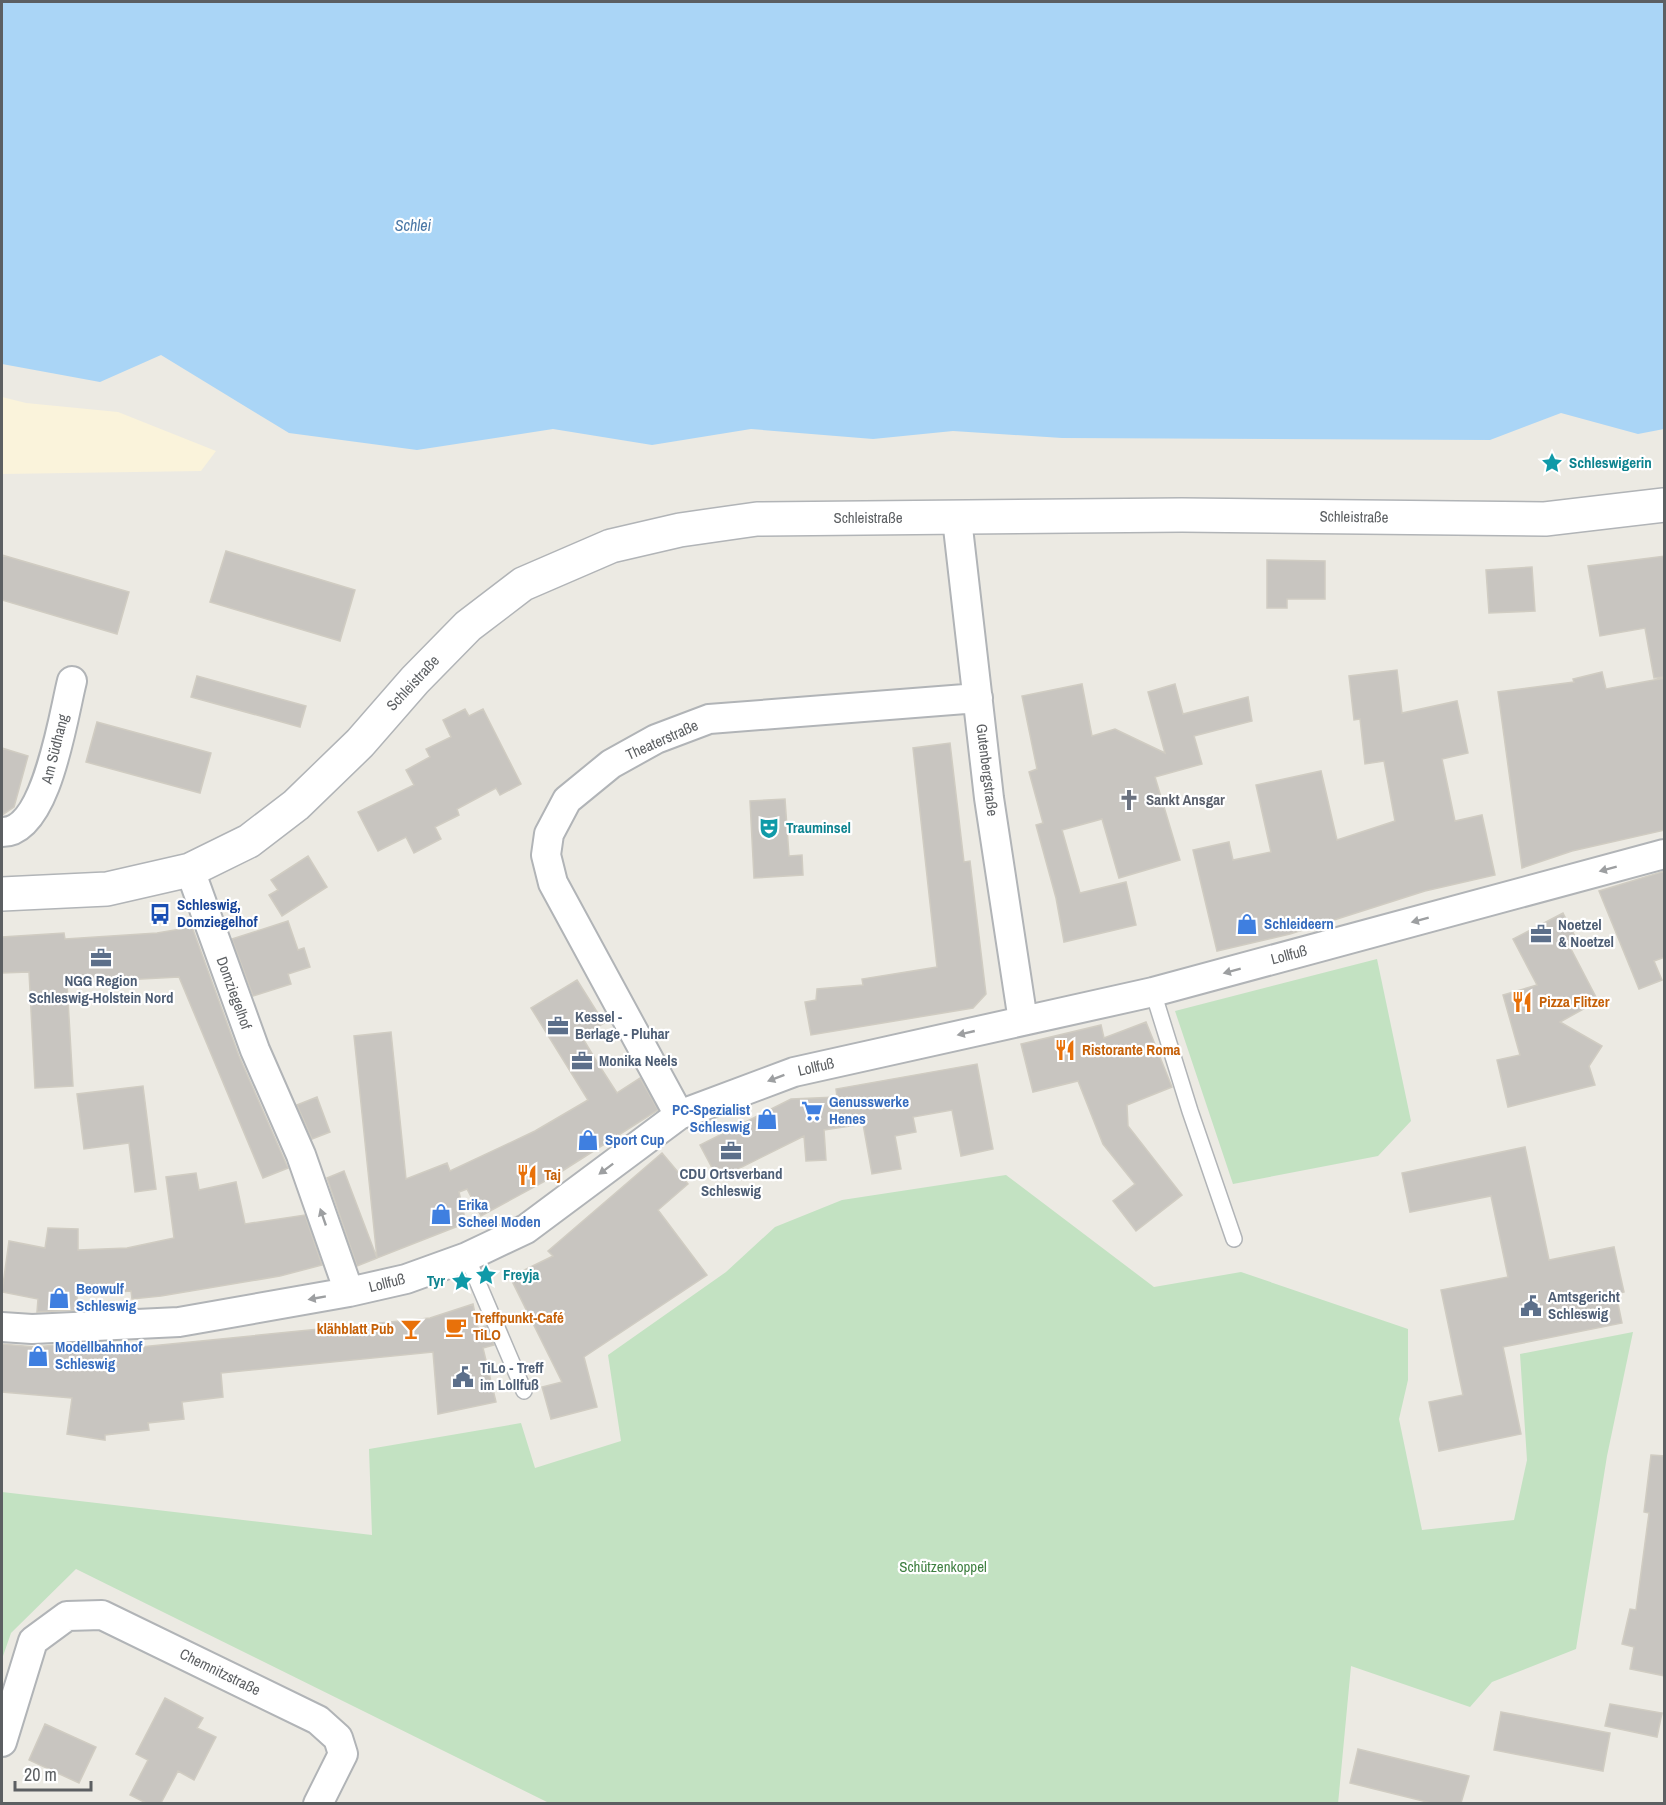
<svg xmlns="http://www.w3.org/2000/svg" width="1666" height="1805" viewBox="0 0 1666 1805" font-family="'Archivo Narrow',sans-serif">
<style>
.commercial{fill:#faf3db}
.green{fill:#c3e2c2}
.water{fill:#aad5f6}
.building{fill:#c8c5c0;stroke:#d0ccc2;stroke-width:1.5}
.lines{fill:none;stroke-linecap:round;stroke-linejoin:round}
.service-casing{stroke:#b1b4b7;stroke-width:18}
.minor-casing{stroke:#b1b4b7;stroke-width:32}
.tertiary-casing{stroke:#b1b4b7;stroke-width:36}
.service{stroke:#fff;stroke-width:15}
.minor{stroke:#fff;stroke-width:28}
.tertiary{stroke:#fff;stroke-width:33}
.oneway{fill:#9d9fa1}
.labels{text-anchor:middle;stroke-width:4.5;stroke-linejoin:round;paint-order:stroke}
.culture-label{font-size:15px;font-weight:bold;fill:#0d838f;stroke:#fff;text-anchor:start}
.street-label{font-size:15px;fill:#5c5f62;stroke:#fff}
.worship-label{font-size:15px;font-weight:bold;fill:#5b616d;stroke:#fff;text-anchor:start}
.transit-label{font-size:15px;font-weight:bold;fill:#164399;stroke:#fff;text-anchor:start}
.shop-label{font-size:15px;font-weight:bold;fill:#366cbe;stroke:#fff;text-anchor:start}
.service-label{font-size:15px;font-weight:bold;fill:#4e5e75;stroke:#fff;text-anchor:start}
.food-label{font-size:15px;font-weight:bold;fill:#c56008;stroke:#fff;text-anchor:start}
.park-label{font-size:15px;fill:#3e7f40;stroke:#fff}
.water-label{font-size:16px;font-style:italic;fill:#4a77a6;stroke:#fff}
</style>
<rect width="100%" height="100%" fill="#eceae3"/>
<path class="commercial" d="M2,397L26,403L118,412L216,451L201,471L2,474Z"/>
<path class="green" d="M1377,959L1411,1121L1378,1156L1233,1184L1175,1011Z
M1006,1175L1154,1287L1241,1272L1408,1329V1380L1399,1419L1422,1530L1514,1520L1527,1460L1520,1354L1633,1332L1607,1456L1576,1649L1492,1682L1470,1707L1351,1666L1338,1804L549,1803L76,1569L11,1633L2,1659V1492L372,1535L369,1449L521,1423L535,1468L621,1441L608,1355L726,1272L775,1227L842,1200Z"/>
<path class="water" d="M2,2H1664V429L1638,434L1561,413L1490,440L1062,438L953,431L873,439L751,429L652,445L553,429L417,450L289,433L161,355L100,382L2,364Z"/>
<path class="building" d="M226,551L355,590L340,641L210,602Z
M2,555L129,592L117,634L2,600Z
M1665,556V677L1654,678L1645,628L1600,636L1588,566Z
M1267,560L1325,561V599H1287V608H1267Z
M1532,567L1535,611L1489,613L1486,570Z
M1397,670L1402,713L1457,701L1468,753L1442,759L1455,821L1482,815L1495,875L1425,891L1290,934L1217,951L1193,850L1229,842L1233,860L1271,852L1256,785L1321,771L1337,840L1395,821L1384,761L1365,764L1360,719L1354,720L1349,676Z
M1602,672L1606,689L1665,678V830L1572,851L1522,868L1498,692L1574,682L1573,679Z
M197,676L306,706L300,727L191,697Z
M1082,684L1092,736L1115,729L1165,753L1148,692L1175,684L1183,714L1248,697L1252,721L1194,736L1202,764L1155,777L1180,860L1119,878L1102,819L1062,830L1080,893L1126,882L1136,925L1064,942L1056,898L1036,825L1043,823L1029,772L1037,769L1022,696Z
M465,709L469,716L483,709L521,784L500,795L496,788L457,809L459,815L435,827L441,839L414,853L406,837L378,851L358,812L414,785L406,770L430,757L426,749L451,737L443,720Z
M97,722L211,753L200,793L86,762Z
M950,743L964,862L970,861L986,994L973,1008L811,1035L805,1002L816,1000L817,989L863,985L862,979L937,967L913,748Z
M2,748L28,756L14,807L2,815Z
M785,799L789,856L802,855L803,875L754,878L750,801Z
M308,856L327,887L282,916L269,895L278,890L271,880Z
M1665,871V957L1654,961L1662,980L1639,989L1599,891Z
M1563,913L1578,942L1570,947L1598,1001L1560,1022L1602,1046L1589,1066L1595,1085L1508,1107L1497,1060L1520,1055L1503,995L1537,985L1513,939Z
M288,921L298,950L304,948L310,967L288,974L291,984L253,996L232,939Z
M192,927L239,1056L288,1168L263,1178L179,977L67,983L73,1086L35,1088L29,972L2,973V937L64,933L65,939L157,933Z
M577,980L604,1023L582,1037L597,1062L617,1093L640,1078L658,1110L556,1175L481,1216L467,1189L459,1192L466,1223L377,1258L354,1036L391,1032L406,1179L447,1163L450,1171L535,1131L588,1100L531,1008Z
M1146,1022L1172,1087L1127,1105L1128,1126L1182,1195L1136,1231L1113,1201L1135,1184L1103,1144L1078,1081L1033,1092L1021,1044L1101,1025L1104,1038Z
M977,1064L993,1149L961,1156L952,1110L913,1117L916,1132L895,1136L901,1169L872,1174L863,1124L824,1130L826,1160L806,1161L804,1136L718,1179L700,1145L791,1099L837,1097L836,1089Z
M143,1086L156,1189L135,1192L129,1143L84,1149L77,1094Z
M317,1097L330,1132L312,1139L297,1105Z
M1525,1147L1549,1260L1614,1247L1624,1292L1616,1294L1622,1323L1503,1347L1521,1434L1439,1451L1429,1402L1463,1395L1441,1290L1508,1277L1491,1196L1410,1212L1402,1173Z
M662,1153L688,1184L658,1210L707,1275L584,1357L597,1407L551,1419L542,1387L562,1382L510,1277L553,1256L548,1251Z
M344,1171L377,1258L357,1266L327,1178Z
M196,1173L199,1190L236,1182L245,1224L305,1215L322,1265L280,1276L161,1296L132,1299L131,1291L77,1295V1310L37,1312L38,1299L2,1292L9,1241L45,1248L48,1228L78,1229V1250L127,1248L174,1238L166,1177Z
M473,1304L478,1328L486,1326L494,1345L483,1348L496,1402L438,1414L433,1352L221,1373L223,1397L182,1402L184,1419L148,1423L149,1430L105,1435V1440L67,1434L72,1398L2,1392V1344L35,1347L76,1343V1350H110L430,1318Z
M1651,1455L1665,1456V1676L1630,1669L1634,1647L1622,1644L1630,1609L1636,1610L1649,1513L1644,1512Z
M165,1698L203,1718L197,1728L216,1737L194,1780L178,1771L161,1803H146L130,1795L148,1760L136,1754Z
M1610,1704L1662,1713L1657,1737L1605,1726Z
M1501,1712L1610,1733L1603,1771L1494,1750Z
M45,1724L96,1747L79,1783L29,1760Z
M1358,1749L1469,1776L1461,1803H1431L1350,1783Z"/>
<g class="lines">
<defs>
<path id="service" d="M1153,992L1190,1111L1234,1239
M467,1257L524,1391"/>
<path id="minor" d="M957,519L989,798L1023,1021
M2,832C47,833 63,716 72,681
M190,870L255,1050L301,1155L349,1292
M679,1115L553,883L546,855L549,834L567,800L611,764L656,739L709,719L978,698
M2,1327L32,1329L179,1322L349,1292L406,1279L467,1257L526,1229L679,1115L794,1072L1153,992L1664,854
M2,1742L33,1641L67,1616L102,1615L318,1720L338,1738L343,1754L318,1804"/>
<path id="tertiary" d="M2,894L107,889L190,870L249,841L296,805L360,743L415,680L468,626L523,584L611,546L680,530L757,519L1182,515L1545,519L1664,505"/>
</defs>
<use href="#service" class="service-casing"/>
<use href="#minor" class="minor-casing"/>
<use href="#tertiary" class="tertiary-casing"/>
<use href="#service" class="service"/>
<use href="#minor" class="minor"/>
<use href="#tertiary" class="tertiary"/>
</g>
<defs><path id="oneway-solid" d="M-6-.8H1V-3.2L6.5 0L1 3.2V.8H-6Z" transform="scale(1.5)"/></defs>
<g class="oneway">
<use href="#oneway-solid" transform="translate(1608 869) rotate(165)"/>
<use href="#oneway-solid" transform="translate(1420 920) rotate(165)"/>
<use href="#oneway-solid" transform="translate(1232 971) rotate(165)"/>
<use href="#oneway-solid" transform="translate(966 1033) rotate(167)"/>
<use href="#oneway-solid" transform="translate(776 1078) rotate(159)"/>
<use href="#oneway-solid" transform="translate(606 1169) rotate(143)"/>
<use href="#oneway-solid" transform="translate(323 1217) rotate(-109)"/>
<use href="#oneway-solid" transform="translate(317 1298) rotate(170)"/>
</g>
<defs>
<symbol id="sight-bare" viewBox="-9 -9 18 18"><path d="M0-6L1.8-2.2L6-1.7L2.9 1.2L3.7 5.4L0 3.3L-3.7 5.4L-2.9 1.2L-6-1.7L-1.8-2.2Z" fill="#0f9aa8" stroke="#fff" stroke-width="2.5" paint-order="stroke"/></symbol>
<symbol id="church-bare" viewBox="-9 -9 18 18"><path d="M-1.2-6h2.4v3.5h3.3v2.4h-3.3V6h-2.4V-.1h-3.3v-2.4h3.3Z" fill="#6b7280" stroke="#fff" stroke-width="2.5" paint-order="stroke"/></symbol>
<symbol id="theatre-bare" viewBox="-9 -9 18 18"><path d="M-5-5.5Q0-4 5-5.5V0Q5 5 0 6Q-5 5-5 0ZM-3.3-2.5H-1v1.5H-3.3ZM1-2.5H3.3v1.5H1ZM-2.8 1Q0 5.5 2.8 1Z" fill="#0f9aa8" stroke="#fff" stroke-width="2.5" paint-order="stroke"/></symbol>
<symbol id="bus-bare" viewBox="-9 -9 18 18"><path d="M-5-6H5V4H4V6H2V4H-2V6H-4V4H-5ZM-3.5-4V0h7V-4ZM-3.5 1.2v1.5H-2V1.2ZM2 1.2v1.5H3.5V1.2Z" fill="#1a4fb4" stroke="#fff" stroke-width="2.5" paint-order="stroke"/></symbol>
<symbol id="shop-bare" viewBox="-9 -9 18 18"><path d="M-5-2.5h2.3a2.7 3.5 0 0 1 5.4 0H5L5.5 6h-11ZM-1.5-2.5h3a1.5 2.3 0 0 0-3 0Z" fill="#3f7fe0" stroke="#fff" stroke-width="2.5" paint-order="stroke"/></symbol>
<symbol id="office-bare" viewBox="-9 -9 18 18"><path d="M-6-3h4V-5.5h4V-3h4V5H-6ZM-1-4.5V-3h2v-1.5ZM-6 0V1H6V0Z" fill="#5c6f8a" stroke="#fff" stroke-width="2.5" paint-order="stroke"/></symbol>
<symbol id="restaurant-bare" viewBox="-9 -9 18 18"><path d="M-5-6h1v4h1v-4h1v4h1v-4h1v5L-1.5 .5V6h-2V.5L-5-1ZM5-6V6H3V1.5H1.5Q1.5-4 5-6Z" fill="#e8710a" stroke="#fff" stroke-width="2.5" paint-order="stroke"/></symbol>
<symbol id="supermarket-bare" viewBox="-9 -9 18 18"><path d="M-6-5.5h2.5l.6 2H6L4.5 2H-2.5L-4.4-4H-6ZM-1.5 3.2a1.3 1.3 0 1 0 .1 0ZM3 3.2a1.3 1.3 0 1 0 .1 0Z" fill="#3f7fe0" stroke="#fff" stroke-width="2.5" paint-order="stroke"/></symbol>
<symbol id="civic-bare" viewBox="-9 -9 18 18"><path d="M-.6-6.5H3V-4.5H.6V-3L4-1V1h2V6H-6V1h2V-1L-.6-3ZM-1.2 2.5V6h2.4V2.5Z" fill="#5c6f8a" stroke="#fff" stroke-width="2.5" paint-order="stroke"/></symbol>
<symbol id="cafe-bare" viewBox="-9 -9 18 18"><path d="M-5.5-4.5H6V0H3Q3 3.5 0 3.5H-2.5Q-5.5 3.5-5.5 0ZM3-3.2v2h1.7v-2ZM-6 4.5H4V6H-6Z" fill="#e8710a" stroke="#fff" stroke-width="2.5" paint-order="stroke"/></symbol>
<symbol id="bar-bare" viewBox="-9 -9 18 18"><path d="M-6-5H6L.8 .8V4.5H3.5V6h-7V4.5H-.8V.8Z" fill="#e8710a" stroke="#fff" stroke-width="2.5" paint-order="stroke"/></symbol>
</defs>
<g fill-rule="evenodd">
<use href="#sight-bare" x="1537" y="448" width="30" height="30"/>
<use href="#church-bare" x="1114" y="785" width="30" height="30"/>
<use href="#theatre-bare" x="754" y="813" width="30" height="30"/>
<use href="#bus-bare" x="145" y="899" width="30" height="30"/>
<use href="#shop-bare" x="1232" y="909" width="30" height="30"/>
<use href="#office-bare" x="1526" y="919" width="30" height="30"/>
<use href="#office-bare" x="86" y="943" width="30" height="30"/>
<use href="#restaurant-bare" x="1507" y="987" width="30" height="30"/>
<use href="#office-bare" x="543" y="1011" width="30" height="30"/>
<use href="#restaurant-bare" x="1050" y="1035" width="30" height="30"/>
<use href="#office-bare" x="567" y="1046" width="30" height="30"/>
<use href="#supermarket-bare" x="797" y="1096" width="30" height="30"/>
<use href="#shop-bare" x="752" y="1104" width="30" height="30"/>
<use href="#shop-bare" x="573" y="1125" width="30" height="30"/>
<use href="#office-bare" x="716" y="1136" width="30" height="30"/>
<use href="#restaurant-bare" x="512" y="1160" width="30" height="30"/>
<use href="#shop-bare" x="426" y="1199" width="30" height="30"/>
<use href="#sight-bare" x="471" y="1260" width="30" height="30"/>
<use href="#sight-bare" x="447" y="1266" width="30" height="30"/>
<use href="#shop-bare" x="44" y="1283" width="30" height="30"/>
<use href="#civic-bare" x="1516" y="1291" width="30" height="30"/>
<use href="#cafe-bare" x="441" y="1312" width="30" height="30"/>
<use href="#bar-bare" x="396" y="1314" width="30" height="30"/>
<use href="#shop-bare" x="23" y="1341" width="30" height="30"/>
<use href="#civic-bare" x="448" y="1362" width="30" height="30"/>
</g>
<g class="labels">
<g class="culture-label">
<text x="1569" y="468">Schleswigerin</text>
<text x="786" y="833">Trauminsel</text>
<text x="503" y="1280">Freyja</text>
<text x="445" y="1286" text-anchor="end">Tyr</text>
</g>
<g class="street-label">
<text transform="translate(1354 517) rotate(1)" y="5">Schleistraße</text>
<text x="868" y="523">Schleistraße</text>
<text transform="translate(413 683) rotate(-47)" y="5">Schleistraße</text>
<text transform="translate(662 740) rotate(-24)" y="5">Theaterstraße</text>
<text transform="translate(55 749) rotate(-76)" y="5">Am Südhang</text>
<text transform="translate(987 770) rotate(83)" y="5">Gutenbergstraße</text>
<text transform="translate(1289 955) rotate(-15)" y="5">Lollfuß</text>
<text transform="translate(234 993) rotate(70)" y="5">Domziegelhof</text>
<text transform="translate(816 1067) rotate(-13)" y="5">Lollfuß</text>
<text transform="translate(387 1283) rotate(-14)" y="5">Lollfuß</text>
<text transform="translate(220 1672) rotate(26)" y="5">Chemnitzstraße</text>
</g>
<g class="worship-label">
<text x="1146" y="805">Sankt Ansgar</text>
</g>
<g class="transit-label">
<text x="177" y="910">Schleswig,<tspan x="177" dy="17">Domziegelhof</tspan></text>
</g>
<g class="shop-label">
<text x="1264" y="929">Schleideern</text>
<text x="829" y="1107">Genusswerke<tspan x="829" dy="17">Henes</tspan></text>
<text x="750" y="1115" text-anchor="end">PC-Spezialist<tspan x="750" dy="17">Schleswig</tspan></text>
<text x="605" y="1145">Sport Cup</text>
<text x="458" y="1210">Erika<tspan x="458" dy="17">Scheel Moden</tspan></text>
<text x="76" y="1294">Beowulf<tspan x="76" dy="17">Schleswig</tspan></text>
<text x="55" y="1352">Modellbahnhof<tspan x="55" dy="17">Schleswig</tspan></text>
</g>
<g class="service-label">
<text x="1558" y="930">Noetzel<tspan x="1558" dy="17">&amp; Noetzel</tspan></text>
<text x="101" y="986" text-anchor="middle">NGG Region<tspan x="101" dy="17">Schleswig-Holstein Nord</tspan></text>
<text x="575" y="1022">Kessel -<tspan x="575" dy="17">Berlage - Pluhar</tspan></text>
<text x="599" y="1066">Monika Neels</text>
<text x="731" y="1179" text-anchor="middle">CDU Ortsverband<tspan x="731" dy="17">Schleswig</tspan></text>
<text x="1548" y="1302">Amtsgericht<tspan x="1548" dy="17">Schleswig</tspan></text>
<text x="480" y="1373">TiLo - Treff<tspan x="480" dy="17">im Lollfuß</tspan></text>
</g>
<g class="food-label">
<text x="1539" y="1007">Pizza Flitzer</text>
<text x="1082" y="1055">Ristorante Roma</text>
<text x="544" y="1180">Taj</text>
<text x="473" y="1323">Treffpunkt-Café<tspan x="473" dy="17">TiLO</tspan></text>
<text x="394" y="1334" text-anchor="end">klähblatt Pub</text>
</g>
<g class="park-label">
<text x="943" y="1572">Schützenkoppel</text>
</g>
<g class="water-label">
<text x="413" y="231">Schlei</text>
</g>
</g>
<rect width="1666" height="1805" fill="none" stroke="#5c5f62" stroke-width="6"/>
<path d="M15 1781v9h76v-9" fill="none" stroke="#5c5f62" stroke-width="3"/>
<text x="24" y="1781" font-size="18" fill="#5c5f62" stroke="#ffffff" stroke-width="4.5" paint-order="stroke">20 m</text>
</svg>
